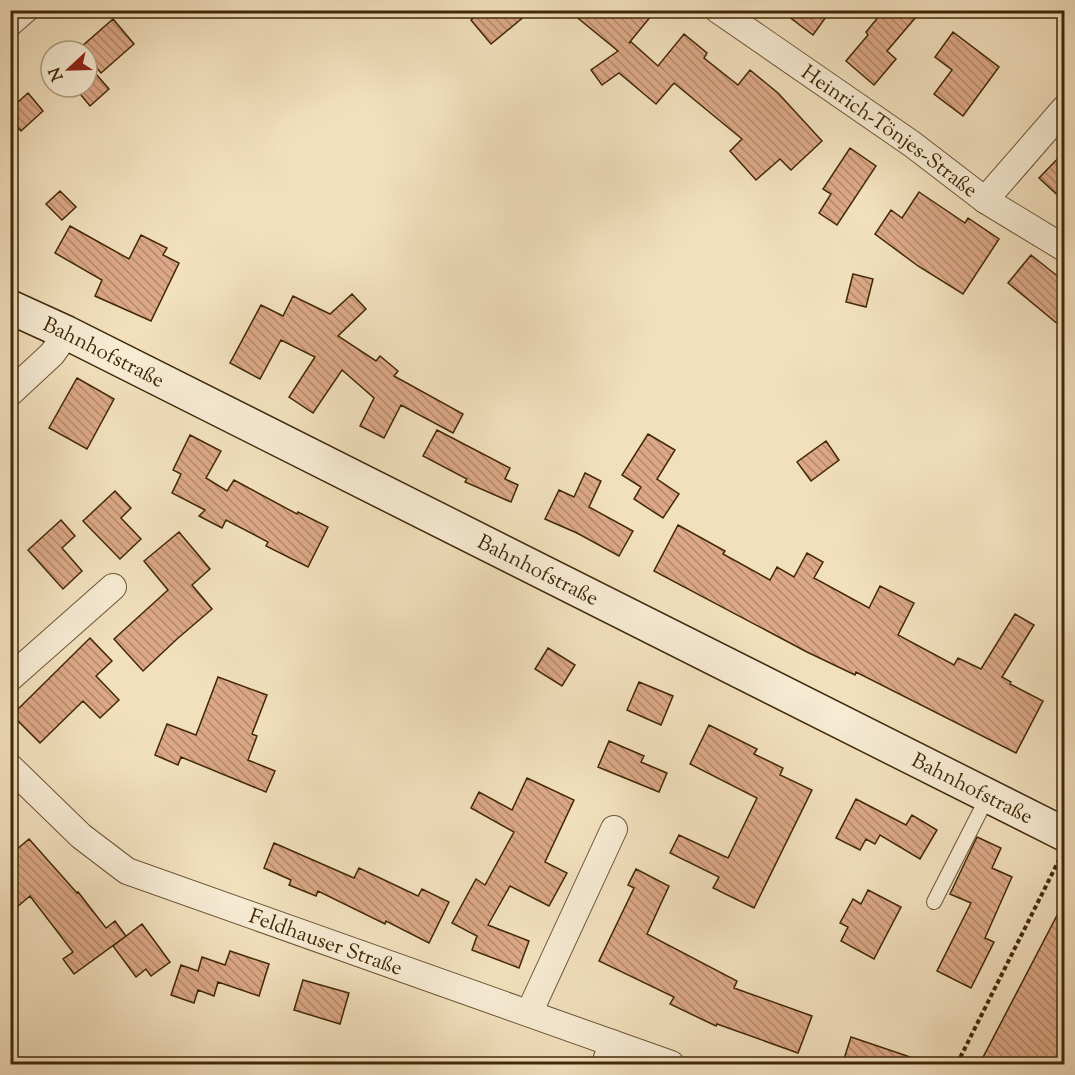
<svg xmlns="http://www.w3.org/2000/svg" width="1075" height="1075" viewBox="0 0 1075 1075" font-family="'Sorts Mill Goudy',serif">
<style>
.building{fill:url(#building-back-hatch);stroke:#402806;stroke-width:1.5}
.lines{fill:none;stroke-linecap:round;stroke-linejoin:round}
.lane-casing{stroke:#6c5634;stroke-width:16}
.street-casing{stroke:#6c5634;stroke-width:28}
.secondary-casing{stroke:#402806;stroke-width:36}
.path{stroke:#402806;stroke-width:4;stroke-dasharray:4.5 3;stroke-linecap:butt}
.lane{stroke:#f7ebd4;stroke-width:14}
.street{stroke:#f7ebd4;stroke-width:26}
.secondary{stroke:#f7ebd4;stroke-width:33}
.labels{text-anchor:middle;stroke-width:5;stroke-linejoin:round;paint-order:stroke}
.street-label{font-size:21px;fill:#402806;stroke:#f7ebd4}
</style>
<defs>
<pattern id="building-back-hatch" width="6" height="6" patternUnits="userSpaceOnUse" patternTransform="scale(1.5)"><rect width="6" height="6" fill="#dca887"/><path d="M-1 5l2 2M0 0l6 6M5-1l2 2" fill="none" stroke="#b4896c"/></pattern>
</defs>
<rect width="100%" height="100%" fill="#f2e0bd"/>
<filter id="stains"><feTurbulence type="fractalNoise" baseFrequency=".00333" numOctaves="4"/><feColorMatrix values="0 0 0 0 .2 0 0 0 0 .09 0 0 0 0 .02 0 0 0 .5 -.17"/></filter>
<radialGradient id="worn" r=".72"><stop offset=".6" stop-color="#630" stop-opacity="0"/><stop offset="1" stop-color="#630" stop-opacity=".3"/></radialGradient>
<path class="building" d="M483,10H532L491,44L471,20Z
M568,10H656L629,43L631,42L658,66L684,34L707,53L704,58L738,85L750,70L778,93L822,141L791,170L780,159L756,180L730,151L742,139L674,83L656,104L619,73L602,85L591,70L618,51Z
M780,10H831L813,35Z
M884,10H922L887,51L896,59L874,85L846,61L868,35L866,32Z
M113,19L134,44L101,73L87,56V51H82L80,48Z
M953,32L999,67L963,116L934,94L952,70L935,57Z
M95,73L109,89L90,106L76,89L79,87H87V80Z
M28,93L43,111L21,131L10,119V109Z
M850,148L876,166L837,225L819,213L831,194L823,189Z
M1065,151V202L1039,178Z
M60,191L76,207L62,220L46,204Z
M919,192L965,223L968,218L999,239L963,294L918,266L875,234L891,210L902,218Z
M70,226L129,259L141,235L167,248L163,255L179,263L151,321L95,296L102,280L55,253Z
M1031,255L1065,282V330L1008,283Z
M853,274L873,279L866,307L846,302Z
M352,294L366,309L338,336L376,361L380,356L398,371L394,376L463,414L453,433L401,405L384,438L360,426L374,398L342,370L313,413L289,397L315,357L281,340L260,379L230,363L261,305L283,316L293,296L330,314Z
M77,378L114,399L87,449L49,428Z
M437,430L510,468L505,479L518,485L511,502L465,482L467,479L423,456Z
M648,434L675,450L657,479L679,494L663,518L634,499L641,487L622,475Z
M190,435L221,451L206,478L227,491L234,480L297,514L298,512L328,527L308,567L266,546L268,542L226,520L222,528L199,516L205,510L172,493L181,474L173,470Z
M826,441L839,460L811,481L797,462Z
M585,473L601,481L589,507L633,531L619,556L577,533L545,519L559,490L574,497Z
M115,491L131,508L121,518L141,539L120,559L83,521Z
M61,520L75,536L62,548L82,571L63,589L28,550Z
M678,525L725,551L723,554L770,580L777,567L794,577L807,553L823,562L814,578L869,608L880,586L914,603L898,635L954,665L958,658L981,669L1015,614L1034,625L1002,677L1011,682L1010,684L1043,701L1016,753L856,672L855,675L807,652L654,571Z
M179,532L210,569L192,585L212,609L177,639L143,671L114,639L168,590L144,561Z
M90,638L112,661L96,676L119,700L100,718L83,701L40,743L12,715Z
M548,648L575,665L562,686L535,669Z
M218,677L267,695L252,734L257,736L248,760L275,771L266,792L181,757L178,765L155,755L167,724L196,735Z
M639,682L673,696L661,725L627,710Z
M709,725L757,749L754,754L783,768L780,775L812,790L754,908L713,888L719,877L670,853L679,835L728,858L757,798L690,764Z
M609,741L644,756L641,762L667,773L659,792L598,767Z
M527,778L574,800L545,862L567,873L549,906L510,886L488,925L529,941L519,968L472,950L477,936L452,923L476,879L485,885L514,832L471,808L479,792L512,810Z
M856,799L906,825L912,815L937,830L920,859L880,835L875,844L866,839L860,850L836,838Z
M977,837L1001,848L992,868L1012,877L985,938L994,942L971,988L937,971L971,903L950,894Z
M29,839L77,893L78,892L106,928L115,921L126,936L74,974L63,959L73,952L30,896L10,913V855Z
M274,843L354,878L359,868L418,896L422,889L449,902L429,943L386,921L385,924L318,891L316,896L289,885L291,880L264,868Z
M636,869L669,886L647,934L737,981L734,988L812,1016L798,1053L717,1024L716,1026L670,1004L674,997L599,961L634,888L628,885Z
M868,890L901,907L874,959L841,941L848,927L840,923L853,899L861,904Z
M1065,900V1065H979Z
M142,924L170,962L151,976L146,969L136,977L113,946Z
M230,951L269,964L259,996L218,982L214,996L198,990L194,1003L171,995L181,965L198,971L202,957L225,965Z
M303,980L349,993L340,1024L294,1010Z
M851,1037L922,1061V1065H842Z"/>
<g class="lines">
<defs>
<path id="lane" d="M934,902L989,794"/>
<g id="street">
<path id="s1" d="M718,10L912,144L985,200L1064,248"/>
<path d="M10,23L25,10"/>
<path d="M985,200L1064,109"/>
<path d="M10,393L52,354L67,333"/>
<path d="M10,678L113,587"/>
<path id="s2" d="M10,767L81,836L127,871L671,1064"/>
<path d="M529,1013L614,829"/>
<path d="M605,1064L612,1043"/>
</g>
<g id="secondary">
<path id="s3" d="M10,307L67,333L1064,834"/>
</g>
</defs>
<use href="#lane" class="lane-casing"/>
<use href="#street" class="street-casing"/>
<use href="#secondary" class="secondary-casing"/>
<path class="path" d="M957,1064L1059,860"/>
<use href="#lane" class="lane"/>
<use href="#street" class="street"/>
<use href="#secondary" class="secondary"/>
</g>
<g class="labels">
<g class="street-label">
<text dy="7" stroke="none"><textPath href="#s1" startOffset="210">Heinrich-Tönjes-Straße</textPath></text>
<text dy="7" stroke="none"><textPath href="#s3" startOffset="104">Bahnhofstraße</textPath></text>
<text dy="7" stroke="none"><textPath href="#s3" startOffset="590">Bahnhofstraße</textPath></text>
<text dy="7" stroke="none"><textPath href="#s3" startOffset="1076">Bahnhofstraße</textPath></text>
<text dy="7" stroke="none"><textPath href="#s2" startOffset="368">Feldhauser Straße</textPath></text>
</g>
</g>
<rect width="1075" height="1075" fill="none" stroke="#f2e0bd" stroke-width="36"/>
<rect x="12" y="12" width="1051" height="1051" fill="none" stroke="#402806" stroke-width="3"/>
<rect x="18" y="18" width="1039" height="1039" fill="none" stroke="#402806" stroke-width="1.5"/>
<g transform="translate(69 69) rotate(248)"><circle r="28" fill="#f7ebd4" stroke="#ae9d82" stroke-width="1.5"/>
<path d="M0-4.5L10 22L0 15L-10 22Z" fill="#8f2418"/>
<text y="-9" font-size="16" font-weight="bold" text-anchor="middle" fill="#402806">N</text>
</g>
<rect width="100%" height="100%" filter="url(#stains)"/>
<rect width="100%" height="100%" fill="url(#worn)"/>
</svg>
